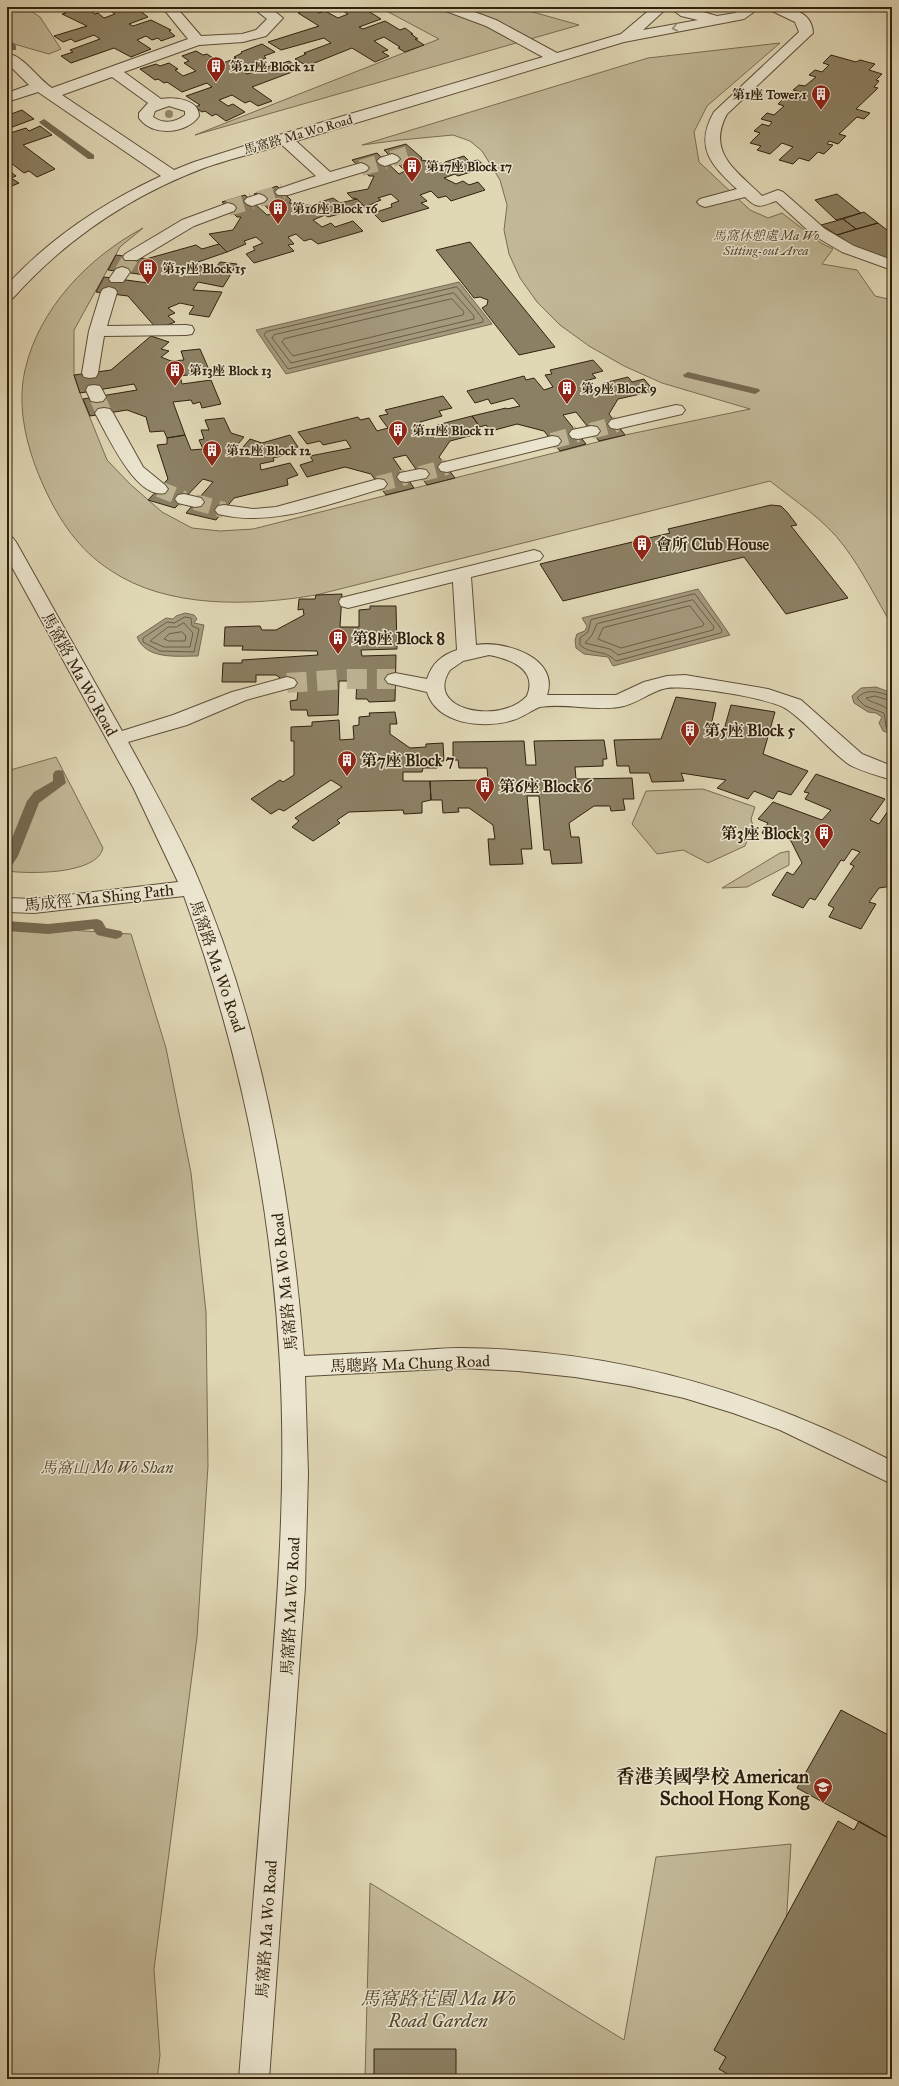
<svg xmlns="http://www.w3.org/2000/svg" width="899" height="2086" viewBox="0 0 899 2086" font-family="'IM FELL Great Primer','Noto Serif TC',serif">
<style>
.green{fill:#c2b898;stroke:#7a6c52}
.water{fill:#a4997c;stroke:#766950}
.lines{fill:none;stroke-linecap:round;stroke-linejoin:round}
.shore{stroke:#6a5d44;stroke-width:1}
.stream{fill:#766950;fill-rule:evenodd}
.building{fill:#8c8064;stroke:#31210d}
.minor-tunnel-far1{stroke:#bdb393;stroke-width:16;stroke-dasharray:16 8;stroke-linecap:butt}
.minor-tunnel{stroke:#bdb393;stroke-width:20;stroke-dasharray:20 10;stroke-linecap:butt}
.minor-casing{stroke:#5d4e37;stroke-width:2}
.minor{fill:#ebe5cf;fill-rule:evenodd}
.tree{fill:#94886c}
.oneway{stroke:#978d78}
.labels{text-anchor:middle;stroke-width:3;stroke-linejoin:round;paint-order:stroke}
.far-poi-label{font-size:13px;font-weight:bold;fill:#31210d;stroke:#ebe5cf;text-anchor:start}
.far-street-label{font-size:13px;fill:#31210d;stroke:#ebe5cf}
.far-park-label{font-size:13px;font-style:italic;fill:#554730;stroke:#ebe5cf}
.poi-label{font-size:16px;font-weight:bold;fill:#31210d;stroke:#ebe5cf;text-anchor:start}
.street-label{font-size:16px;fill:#31210d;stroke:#ebe5cf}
.park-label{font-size:16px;font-style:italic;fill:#554730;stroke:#ebe5cf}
.near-poi-label{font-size:19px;font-weight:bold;fill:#31210d;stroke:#ebe5cf;text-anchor:end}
.near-park-label{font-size:19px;font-style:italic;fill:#554730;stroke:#ebe5cf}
</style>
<rect width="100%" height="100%" fill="#e0d7b5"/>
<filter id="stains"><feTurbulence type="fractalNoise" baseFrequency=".005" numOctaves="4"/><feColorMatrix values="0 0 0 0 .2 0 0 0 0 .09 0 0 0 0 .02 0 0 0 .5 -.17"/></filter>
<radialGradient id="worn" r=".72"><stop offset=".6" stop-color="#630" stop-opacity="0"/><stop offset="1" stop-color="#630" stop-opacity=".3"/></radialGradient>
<path class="green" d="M7,7H25L40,17L61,49L49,54L7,42Z
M379,7H515L579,25L195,135L439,39Z
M780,43L707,106L694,132L699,162L750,210L768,218L782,213L821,243L833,249L822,264L857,270L875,296L892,300V625C876,599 863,571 844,546C825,520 795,501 770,481L316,595C251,606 167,609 110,570C79,550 59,520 44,487C28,452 16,409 25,370C39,308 89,257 143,228L120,247L74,330V375L80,393L107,460L130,484L162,512L192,528L220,531L253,529L625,435L750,409L662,383L624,366L589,346L560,325L537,302L520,278L509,254L504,230L507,205L500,180L482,151L470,141L453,135L400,140L362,145L648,58Z
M56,757L103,848C97,875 28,874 7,871V771Z
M703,789L755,807L751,819L753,826L745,846L708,863L683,850L657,854L632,824L646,791Z
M789,851V865L747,887L722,888L780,853Z
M7,926L131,934L166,1048L191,1173L206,1312L208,1466L197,1637L154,1969L160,2055L157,2079H7Z
M791,1844L783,1977L750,2079H365L370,1883L624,2040L656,1857Z"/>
<path class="water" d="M459,282L492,324L286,374L256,330Z
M698,589L730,635L613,666L608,657L584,654L576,648L575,640L577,634L585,631L587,626L582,618Z
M185,613L194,615L197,619L194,623L204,625L198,656C177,656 146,660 137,637L166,618L173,619L176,616Z
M876,687L892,693V734L883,731L879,723L882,717L876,713L868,712L854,703L852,696L861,688Z"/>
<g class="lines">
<path class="shore" d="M457,287L483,319V322L288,369L264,335L266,332Z
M454,293L474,316V319L291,363L272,338L274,335Z
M452,299L464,312L463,315L293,356L282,342L284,339Z
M695,594L722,630L721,633L616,661C603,648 593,656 580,645V638L588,632L591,620Z
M693,600L714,627L713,630L618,655L610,649L585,643L592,635L597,624Z
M690,606L704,624L703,626L621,648L598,639L603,628Z
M185,617L191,618L192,626L199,629L194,652L160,651L143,642V638L167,622L174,623Z
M184,623L193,633L190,647H164L150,641L168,627H176Z
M182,632L186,636L185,641H169L164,639L169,634Z
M892,696C879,693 868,687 857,698L865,706L884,713L886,727L892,729
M892,701L875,696L866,698C872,704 881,703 887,709C892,713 889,719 892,724"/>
<path class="stream" d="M7,38L10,39L16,46V50H10L7,47Z
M44,119L94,155V159H88L41,124L39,122Z
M688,372L759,389L760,391L755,394L684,377L683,375Z
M59,770L63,771L66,783L39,803L18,856L12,865L7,867V850L27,801L34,792L53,781V774L55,771Z
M97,919L102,921L106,928L121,931L123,934L121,937L116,939L97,935L93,929L48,934L7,931V921L48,924Z"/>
</g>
<path class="building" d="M64,7H84L95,14L98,13L104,18L115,14L105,7H135L148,17L129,24L133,26L151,20L171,30L169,31L175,36L161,41L158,38L152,40L146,36L137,40L151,49L131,57L114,48L71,63L61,56L73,52L70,50L100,39L94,35L75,42L71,39L63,42L54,36L87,26L62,14L66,13L60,8Z
M336,7H366L368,8L365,9L381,19L359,27L363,29L385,21L400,30L405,28L413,34H411L418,39H415L424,45L405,52L398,48L400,47L384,37L374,41L388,50L382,52L389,56L375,62L352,48L307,66L295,59L306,54L304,53L331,43L324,38L281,50L268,42L319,26L298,13L311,8L319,13L325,11L338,18L348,14Z
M262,44L275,52L264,56L266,58L248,65L250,67L241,70L247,74L276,64L278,65L289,61L300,69L252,87L272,101L258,106L250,101L245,103L232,95L219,100L228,106L233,104L245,112L226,121L216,114L212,116L205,111L202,112L195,107L200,105L186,96L212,87L207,83L182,92L167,82L164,83L158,79L155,80L140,69L156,64L160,66L169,63L178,69L175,70L183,76L196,71L184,63L189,61L182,56L196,51L203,55L207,54L213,58L210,60L218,65L236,58L234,57L242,53L241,52Z
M831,55L856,62L860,60L875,64L869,70L882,74L876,80L879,81L874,87L878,88L856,109L870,113L864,119L857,117L839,134L846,136L838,144L829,141L827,144L833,145L824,154L818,152L809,161L799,158L793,164L779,160L793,147L782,143L770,154L757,150L761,146L750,143L760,133L754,131L762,124L769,126L772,122L761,119L767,113L774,115L784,106L778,104L784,98L796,101L804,93L793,90L799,85L805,86L816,77L809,75L815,70L822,72L829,65L823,63Z
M22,110L34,119L7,129V113L11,114Z
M40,126L52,135L23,145L55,169L37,177L29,171L24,173L7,160V134L26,128L29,131Z
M406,144L422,158L421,160L445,164V162L464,156L470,162L478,160L486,167L458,176L455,174L444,178L456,184L463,181L469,185L478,182L485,190L451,201L446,196L438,198L431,191L420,195L427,201L421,203L429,208L382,222L373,213L392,207L391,204L399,201L391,194L378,198L381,200L365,207L357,199L352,198L347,193L368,189L374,176H369L352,160L377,153L399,174L405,171L384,150Z
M7,169L16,176L11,178L19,183L7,188Z
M277,186L291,200L289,203L314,206V204L333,198L340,203L357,199L365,207L328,217L325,215L313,220L322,227L331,223L335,227L353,221L363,231L318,244L311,239L304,241L296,234L288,237L294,244L288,245L294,251L254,263L246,254L255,250L253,247L263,243L256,237L244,241L246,244L227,252L209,234L233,230L241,217H237L222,202L245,195L267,215L273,214L254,194Z
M837,194L861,213L836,220L815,200Z
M864,212L878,223L856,229L843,219Z
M843,219L856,229L837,235L821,225Z
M878,223L892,234V262L858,249L837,235Z
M470,242L555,347L519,355L482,308L487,305L488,300L480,297L474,298L436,250Z
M219,244L227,252L198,262L202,268L215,269L220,262L237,264L223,287L198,282L193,290L222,292L209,317L189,314L194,306L180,303L168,308L175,313L168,316L175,322L157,329L128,296L96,292L104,277L148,283L153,276L108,270L116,255L146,259L196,245L202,249Z
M151,336L169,342L161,349L169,351L161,357L171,361L184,360L181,351L200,349L210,372L180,376L182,384L211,380L221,404L202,408L200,402L193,404L191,400L173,402L185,435L167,438L164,431L150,432L146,417L127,410L90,416L83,399L137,390L134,384L80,393L74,375L111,370Z
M593,360L603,371L592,374L596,378L585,381L592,389L606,385L604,383L628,377L632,382L644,379L654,391L618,399L609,414L625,435L599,441L576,412L563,415L586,444L560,451L544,431L517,424L491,431L486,425L480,427L472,416L506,408L507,409L520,406L513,398L491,404L488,399L475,403L467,391L524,376L526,380L534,378L544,390L553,387L545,375L552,374L550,370Z
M443,396L452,408L439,411L442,416L420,422L426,430L439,427L437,425L472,416L480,427L473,429L477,434L450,441L439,457L455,478L427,485L406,455L393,458L414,488L386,495L371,474L345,467L307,477L300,465L313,461L310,456L351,448L346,440L323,445L320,441L307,444L298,432L358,417L360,420L369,418L377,431L388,428L379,416L388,414L385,410Z
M224,418L231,433L244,437L230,453L236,455L250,439L262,443L290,435L298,447L283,451L286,455L273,458L274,461L260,464L261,470L290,463L298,475L287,479L288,485L234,498L216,520L186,513L213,482L203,479L175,508L148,500L168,479L157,445L167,444V438L185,435L191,450L203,449L199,440L204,439L201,430H209L205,420Z
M771,505L781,506L787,512L797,525L791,526L848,598L786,614L744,557L563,601L540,564L670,533L668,529Z
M342,594L340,627H359V610L370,609V606H396L397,649L361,650L362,656L396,655L395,701L369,702L367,699H356L357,681H339L338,715L308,716L307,710H291L290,701L297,700L298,691L276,675H256V682H222L223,663H242V660L318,655L317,651L242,650L243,646H224L225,627L260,626L262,630H276L304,615L303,609L298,610L299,599H315L316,595Z
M676,697L716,703L710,730L723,733L731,705L775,712L763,754L808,771L791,795L778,791L773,799L754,791L748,799L717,788L726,780L681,773L684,781L652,782L649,773H630L629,766H617L614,740L661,739Z
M395,712L397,724H390V734L410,748L426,747V744L443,743L444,761H436L437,768H423L422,772H403V781H430L431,800L422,802V813L404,814L403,810L349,812L337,820L340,823L313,841L292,827L299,821L295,818L342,787L331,780L284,811L279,809L271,814L251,799L280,780L283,782L294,775V741H291V727L312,726V722L339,720L340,740L354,739L353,726L359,725V717L370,716L369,713Z
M604,740L607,759H603V766L575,767L576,779L632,778L634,799H623L625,810L611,811L610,806H594L569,823L571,837H579L582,863L552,864L550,850H544L539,796H527L532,849H521L523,864L490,865L488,839H495L493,825L469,808H458L459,812L443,813L442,800H431L430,781L488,780L487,768H459L458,760H453V742L524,741L526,765H536L534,741Z
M816,774L885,799L870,820L879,824L892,805V886L879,888L869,902L876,904L861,929L829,917L834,908L828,905L854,866L850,864L860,852L852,849L844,861L841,860L815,900L810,898L803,908L772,895L787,872L793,875L802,863L791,841L778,835L776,839L762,833L768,823L758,819L773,802L822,820L831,810L805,799L809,793L804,792Z
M841,1710L892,1737V1840L797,1788Z
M838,1821L854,1830L859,1821L892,1840V2079H736L719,2069L726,2057L714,2050Z
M374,2049H456V2079H374Z"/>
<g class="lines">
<path class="minor-tunnel-far1" d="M392,159L415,152
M361,168L385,161
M259,199L283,192
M228,208L252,201
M122,272L131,257
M97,397L104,413
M591,431L617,424
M552,441L578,434
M420,474L447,467
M378,484L406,477
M159,489L184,499
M195,502L224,510"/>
<path class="minor-tunnel" d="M287,683L345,679H395"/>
<defs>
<path id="minor" d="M162,7H176L201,36L242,34L256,30L267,19L252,7H269L283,18L266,36L243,42L199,45L124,72L161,99C174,97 199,99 199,116C187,134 152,137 139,118V113L148,103L112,77L62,95L174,170L194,162L279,135L543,57L486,26L443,10L441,7H461L496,20L557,53L621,34L653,7H668L643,30L698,20L681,16L669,7H686L717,16L735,13L744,7H761L744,19L624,42L296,141L330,172L361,163L366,165L369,168L366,171L288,195H278L275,192L278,189L316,176L282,145C256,153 229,159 204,168C130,196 65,240 13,298L7,300V285C51,237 103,203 161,176L38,92L7,102V93L29,85L7,63V53C25,57 37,78 52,88L188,39ZM169,106L185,111V115C175,123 163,124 153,117L155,111Z
M768,7C786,7 812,9 813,33L727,114C706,153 737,171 762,196L778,190L783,192L825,229L854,246L892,260V270L842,252L813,235L776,201C760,207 757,209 745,197L705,207L700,205L697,202L700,199L737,189C711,165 694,147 714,112L799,32L795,22L770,10Z
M392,154L397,156L400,159L397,162L385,166L380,164L377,161L380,158Z
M259,194L264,196L267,199L264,202L252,206L247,204L244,201L247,198Z
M228,203L234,205L236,208L234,211L194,226L137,260H125L123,257L125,254L182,220Z
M122,267L128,269L130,272L123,282H111L109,279L116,269Z
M109,287L115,289L117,292L107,326L186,325L192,326L194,330L192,334L186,335L104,336L98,373L96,377L90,378L84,377L82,373L89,331L101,292L103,289Z
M94,385L100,386L106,397L103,401L97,402L91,401L86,390L88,386Z
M676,405L682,406L685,410L682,414L617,429L611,428L608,424L611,420Z
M104,408L110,409L113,413L143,467L165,485L168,489L165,493C136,500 107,434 95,413L98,409Z
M591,426L597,427L600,431L597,435L578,439L572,438L569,434L572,430Z
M552,436L558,437L561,441L558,445L447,472L441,471L438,467L441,463Z
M420,469L426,470L429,474L426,478L406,482L400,481L397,477L400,473Z
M378,479L384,480L387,484L384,488C330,503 274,528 218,514L215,510L218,506L224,505L253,509L276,507Z
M184,494L201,498L204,502L201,506L195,507L178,503L175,499L178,495Z
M7,536L13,538L16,542L122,731L173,715L232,692L287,677L294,679L297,683L294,687L246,700L187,725L128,742C151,784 174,825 194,869C261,1022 291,1190 304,1356C338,1354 373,1353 408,1351C425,1350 442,1348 459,1348C613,1349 756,1390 892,1461V1484L780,1430L733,1413L684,1398L630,1386L575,1377L518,1371L460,1368L305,1376L308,1474L305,1587L269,2079H239C248,1963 258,1847 267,1731C277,1610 287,1487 280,1365C271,1200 240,1052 184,896L34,913L7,912V898L34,899L178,882L134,789L7,558Z
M534,550L540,552L543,556L540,560L471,577L476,645C503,640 560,657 547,695H616L644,682L667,676L685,675L768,689L801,700L862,754L892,766V780C880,776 856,770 847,763C826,747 809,725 788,710C773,698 686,685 667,688C650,691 636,705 619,707C593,711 566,703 540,707C535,708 522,718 513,720C485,729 437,725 427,692L388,683L385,679L388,675L395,673L427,679C432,663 442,655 457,650L453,582L348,608L341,606L339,602L341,598ZM489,655C510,659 538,669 527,696C501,725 423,711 450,670L463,661Z"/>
</defs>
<use href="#minor" class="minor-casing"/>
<use href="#minor" class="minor"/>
</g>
<circle class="tree" cx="169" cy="114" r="4"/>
<defs><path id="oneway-chevron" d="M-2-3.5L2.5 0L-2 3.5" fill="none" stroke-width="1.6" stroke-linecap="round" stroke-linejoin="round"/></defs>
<use class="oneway" href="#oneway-chevron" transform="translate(675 28) rotate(169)"/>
<defs>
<symbol id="building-pin" viewBox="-11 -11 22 30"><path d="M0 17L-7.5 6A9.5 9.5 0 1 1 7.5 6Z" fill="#8f2418" stroke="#ebe5cf"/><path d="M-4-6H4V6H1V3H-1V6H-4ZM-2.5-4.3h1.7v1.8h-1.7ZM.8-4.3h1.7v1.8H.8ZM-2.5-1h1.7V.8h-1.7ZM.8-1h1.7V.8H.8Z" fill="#fff"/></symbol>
<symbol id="school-pin" viewBox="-11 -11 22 30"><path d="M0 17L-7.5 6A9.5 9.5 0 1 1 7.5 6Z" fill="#8f2418" stroke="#ebe5cf"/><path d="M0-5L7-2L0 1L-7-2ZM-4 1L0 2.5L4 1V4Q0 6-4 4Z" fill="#fff"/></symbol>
</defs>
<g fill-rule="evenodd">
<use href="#building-pin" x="205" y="55" width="22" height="30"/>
<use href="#building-pin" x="810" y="83" width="22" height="30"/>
<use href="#building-pin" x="401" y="155" width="22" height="30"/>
<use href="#building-pin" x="267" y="197" width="22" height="30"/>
<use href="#building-pin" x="137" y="257" width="22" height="30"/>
<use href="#building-pin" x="164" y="359" width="22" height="30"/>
<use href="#building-pin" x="556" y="377" width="22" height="30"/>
<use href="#building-pin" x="387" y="419" width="22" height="30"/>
<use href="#building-pin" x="201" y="439" width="22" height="30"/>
<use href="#building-pin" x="631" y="533" width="22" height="30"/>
<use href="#building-pin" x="327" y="627" width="22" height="30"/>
<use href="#building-pin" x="679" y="719" width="22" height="30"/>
<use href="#building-pin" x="336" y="749" width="22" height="30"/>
<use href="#building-pin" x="474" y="775" width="22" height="30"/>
<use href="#building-pin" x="813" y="822" width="22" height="30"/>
<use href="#school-pin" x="812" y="1776" width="22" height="30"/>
</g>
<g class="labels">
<g class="far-poi-label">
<text x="230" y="71">第21座 Block 21</text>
<text x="807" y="99" text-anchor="end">第1座 Tower 1</text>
<text x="426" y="171">第17座 Block 17</text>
<text x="292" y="213">第16座 Block 16</text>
<text x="162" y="273">第15座 Block 15</text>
<text x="189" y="375">第13座 Block 13</text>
<text x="581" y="393">第9座 Block 9</text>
<text x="412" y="435">第11座 Block 11</text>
<text x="226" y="455">第12座 Block 12</text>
</g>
<g class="far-street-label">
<text transform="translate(298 134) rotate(-16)" y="5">馬窩路 Ma Wo Road</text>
</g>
<g class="far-park-label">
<text x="766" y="240">馬窩休憩處 Ma Wo<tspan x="766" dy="15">Sitting-out Area</tspan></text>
</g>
<g class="poi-label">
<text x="656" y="550">會所 Club House</text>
<text x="352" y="644">第8座 Block 8</text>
<text x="704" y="736">第5座 Block 5</text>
<text x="361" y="766">第7座 Block 7</text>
<text x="499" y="792">第6座 Block 6</text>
<text x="810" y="839" text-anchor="end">第3座 Block 3</text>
</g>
<g class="street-label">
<text transform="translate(80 674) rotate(61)" y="6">馬窩路 Ma Wo Road</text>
<text transform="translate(99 897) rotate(-6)" y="6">馬成徑 Ma Shing Path</text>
<text transform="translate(218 966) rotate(71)" y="6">馬窩路 Ma Wo Road</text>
<text transform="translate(284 1282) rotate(-96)" y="6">馬窩路 Ma Wo Road</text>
<text transform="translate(410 1363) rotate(-2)" y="6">馬聰路 Ma Chung Road</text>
<text transform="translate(290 1606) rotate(-87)" y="6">馬窩路 Ma Wo Road</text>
<text transform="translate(266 1929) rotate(-86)" y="6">馬窩路 Ma Wo Road</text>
</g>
<g class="park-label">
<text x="107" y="1473">馬窩山 Mo Wo Shan</text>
</g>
<g class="near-poi-label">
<text x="809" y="1783">香港美國學校 American<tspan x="809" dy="22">School Hong Kong</tspan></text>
</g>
<g class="near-park-label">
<text x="438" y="2005">馬窩路花園 Ma Wo<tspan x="438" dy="22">Road Garden</tspan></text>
</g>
</g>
<rect width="899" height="2086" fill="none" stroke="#e0d7b5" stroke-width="24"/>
<rect x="8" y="8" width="883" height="2070" fill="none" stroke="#31210d" stroke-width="2"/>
<rect x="12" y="12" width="875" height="2062" fill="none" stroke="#31210d"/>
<rect width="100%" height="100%" filter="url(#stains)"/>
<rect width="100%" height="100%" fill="url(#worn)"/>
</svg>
